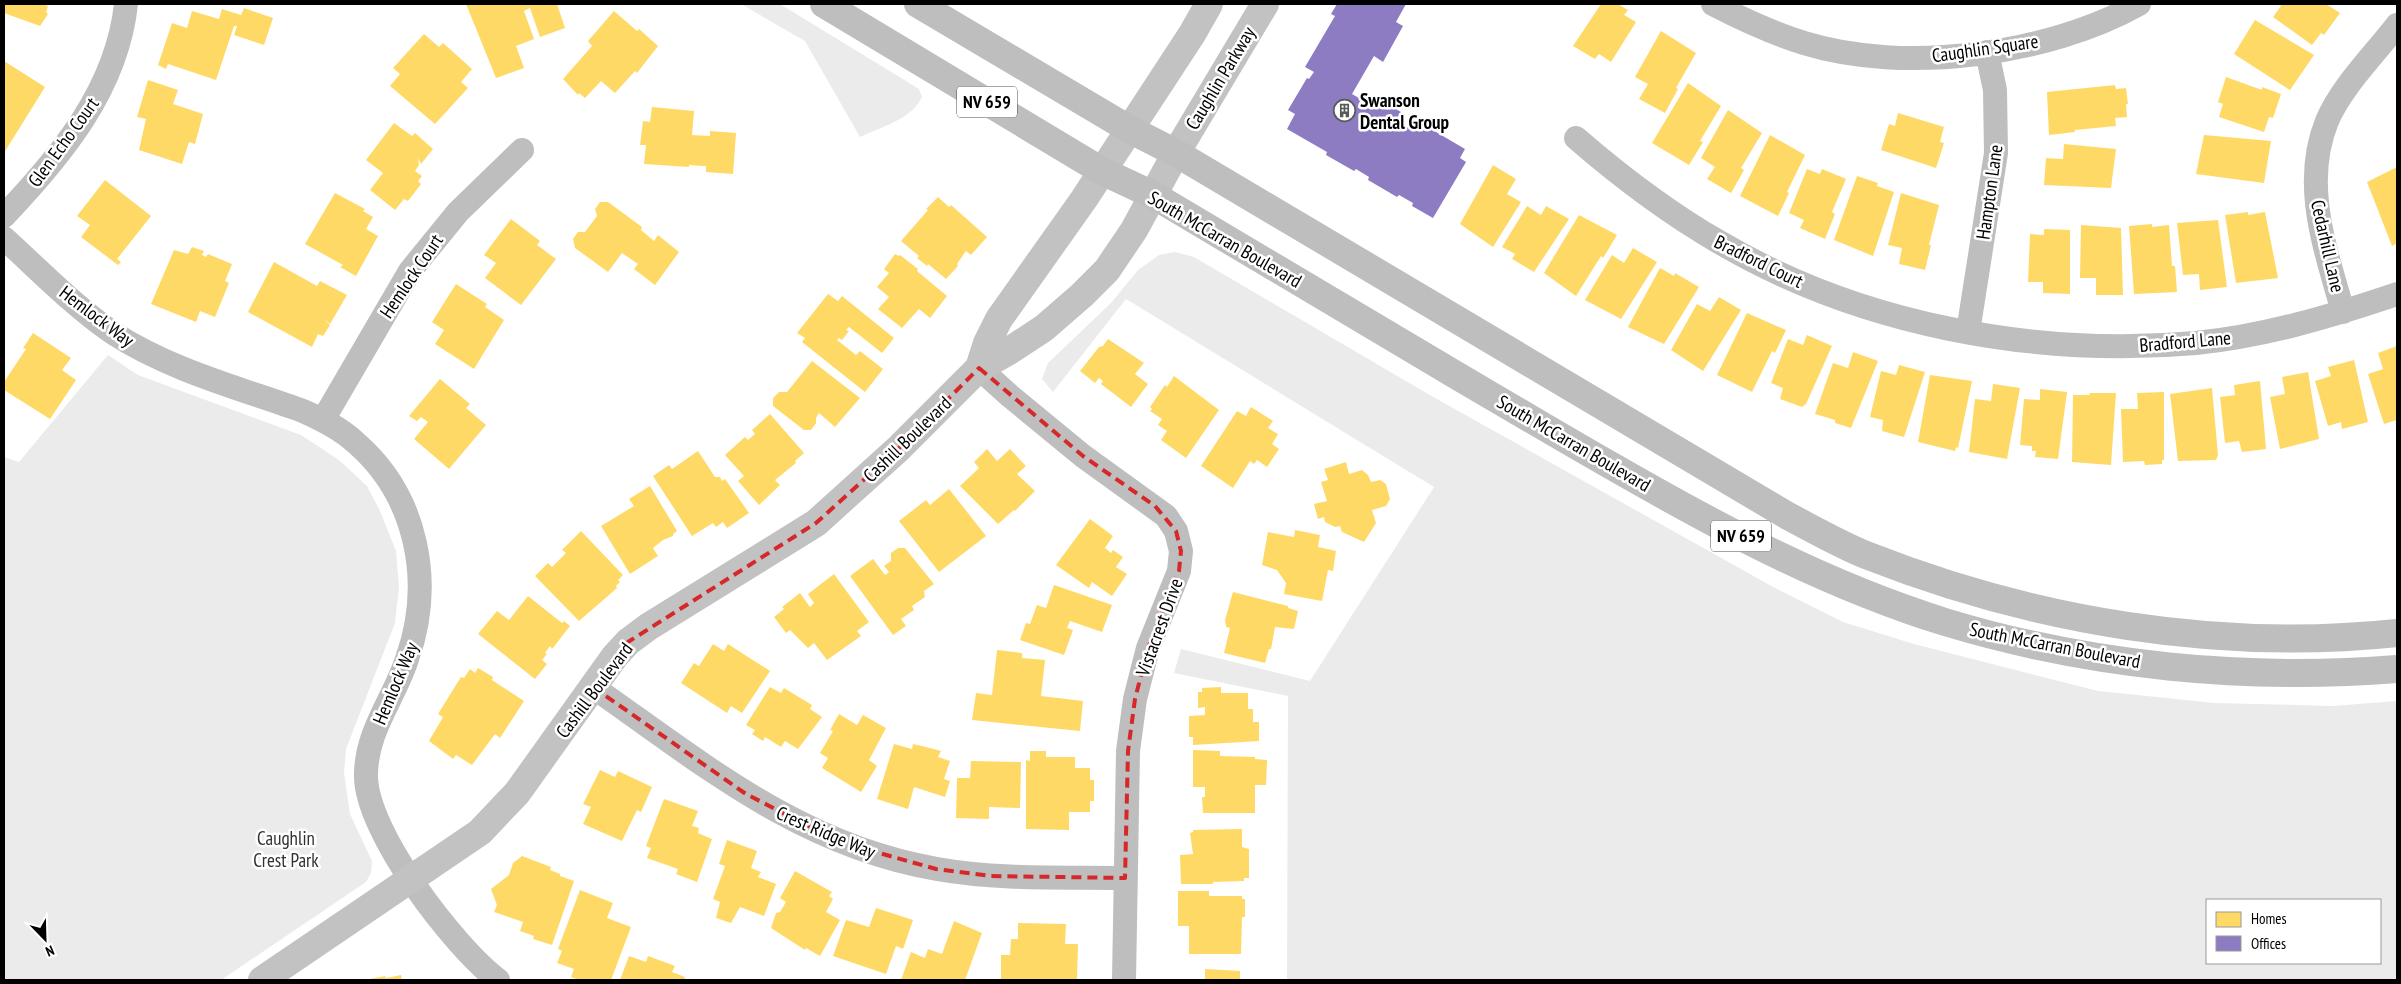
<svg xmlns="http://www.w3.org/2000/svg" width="2401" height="984" viewBox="0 0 2401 984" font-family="'PT Sans Narrow',sans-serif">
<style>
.green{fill:#ebebeb;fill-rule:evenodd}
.homes{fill:#ffd966}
.offices{fill:#8e7cc3}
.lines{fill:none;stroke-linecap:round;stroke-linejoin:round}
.street{stroke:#bebebe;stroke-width:24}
.secondary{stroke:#c2c2c2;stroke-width:28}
.primary{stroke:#bebebe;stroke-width:28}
.marked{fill:none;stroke:#d62828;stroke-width:4;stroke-dasharray:10 6;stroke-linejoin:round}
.labels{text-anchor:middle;stroke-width:5;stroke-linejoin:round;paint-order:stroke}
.shield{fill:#fff;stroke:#4c4c4c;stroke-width:1}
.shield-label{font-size:18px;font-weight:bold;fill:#000}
.street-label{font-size:19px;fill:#000;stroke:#fff}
.poi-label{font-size:19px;font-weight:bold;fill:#000;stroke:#fff;text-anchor:start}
.park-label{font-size:19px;fill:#313131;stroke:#fff}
</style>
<rect width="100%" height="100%" fill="#fff"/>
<path class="green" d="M741,4H780L919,89L922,97C912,119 881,127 860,137L805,41Z
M1175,252L1194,257L1435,398L1775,588L1843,622L1914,644L2098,691L2215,703L2332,706L2397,701V980H1287L1288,696L1174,673L1181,649L1310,681L1434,487L1126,299L1053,392L1042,379L1048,363L1111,303L1138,270L1159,255ZM2380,900V963H2207V900Z
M108,355L138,375L301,435L339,460L367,486L380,511L396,551L399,587L395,623L346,749L344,773L350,814L372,861L371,873L366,882L221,980H4V457L19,462Z"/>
<path class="homes" d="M4,4H43L48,6L46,12L48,14L40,26L4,13Z
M466,4H557L565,28L540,37L530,8L524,11L534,39L516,46L524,68L496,78Z
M1601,4H1618L1628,10L1624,15L1636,22L1611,62L1599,54L1595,59L1573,46Z
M2279,4H2326L2340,13L2324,35L2321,33L2312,45L2273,17L2281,6Z
M244,8L273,18L264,45L234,35L237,26H234L216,80L168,64L166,69L158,65L172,23L187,28L192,11L219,19L222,9L241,15Z
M614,11L637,31L639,29L658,46L637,73L635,71L615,93L601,81L585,98L579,93L578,95L563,79L592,46L588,41Z
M2255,20L2314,55L2290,90L2234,54Z
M1661,31L1696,53L1676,88L1678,89L1665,113L1639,99L1648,84L1635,77Z
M424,34L439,47L443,43L472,69L461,82L468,88L435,124L390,86L400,74L393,68Z
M4,61L45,87L4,153Z
M2226,77L2262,90V87L2281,94L2273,118L2269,117L2264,132L2219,117L2223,104L2218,102Z
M148,80L178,90L173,104L203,114L195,144L189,142L182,164L139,150L146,119L137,117Z
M1688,83L1721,106L1700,141L1703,142L1689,165L1652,143Z
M2115,85L2116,89L2126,88L2128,104H2126L2127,117L2115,118L2116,126L2075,130V132L2049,135L2047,92Z
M652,107L694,111L692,135L710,136V131L736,133L733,174L706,172V166H704L689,165V167L644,164L646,145H640L643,121L650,122Z
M1728,110L1762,133L1741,168L1744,170L1731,193L1707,179L1715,167L1701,158Z
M1898,113L1944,127L1940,142L1944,143L1936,168L1881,150L1889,124L1895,126Z
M394,123L412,136L415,133L433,149L421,164L418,158L419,165L415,171L422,176L418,181L421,184L408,201L404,199L395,210L370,190L383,173L366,160Z
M1770,135L1805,155L1787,192L1789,193L1778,216L1740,196Z
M2204,135L2271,141L2264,183L2196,174Z
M2064,144L2116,149L2111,188L2044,185L2046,158L2063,159Z
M1493,165L1516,179L1507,194L1521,202L1493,247L1460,224Z
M2397,167V243L2392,246L2367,182Z
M1807,169L1820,174L1822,169L1846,179L1832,212L1835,214L1825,239L1800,228L1804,220L1789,213Z
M1857,176L1878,183L1877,186L1894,192L1873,256L1834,240Z
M105,180L151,216L117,259L121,262L118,265L81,237L90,225L77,216Z
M335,193L365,209L363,211L373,217L366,229L378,236L356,276L340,267L343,265L305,244Z
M1901,193L1939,205L1929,245H1931L1925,270L1899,264L1902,248L1888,245Z
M938,197L949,207L951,205L987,237L971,255L966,251L957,264L958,266L946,279L928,264L927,266L917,258L919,256L901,241L928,210L926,209Z
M600,202H608L642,227L641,230L654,241L658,235L679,252L655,285L634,269L638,264L622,253L608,272L575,248L573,239L578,232H585L597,216L595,209Z
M1527,206L1541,215L1546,206L1569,219L1534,272L1512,259L1515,254L1502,247Z
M2248,212V215L2265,212L2278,278L2236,283L2225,215Z
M1579,215L1617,235L1603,258L1601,256L1576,296L1544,273Z
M511,219L540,241L537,245L556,259L521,305L485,278L496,263L484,255Z
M2218,220L2227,287L2200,290L2199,274L2183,275L2177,223Z
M2152,224V227L2169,225L2172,266H2175L2177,292L2134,294L2129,226Z
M2081,225L2121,228L2123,295H2096V278H2080Z
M2044,229L2070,230V294L2043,293V282H2028L2030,234L2044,235Z
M192,247L204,251L202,255L206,257L208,254L232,264L225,281L229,283L215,317L200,311L196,322L151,304L174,250L188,254Z
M1633,248L1657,262L1621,319L1585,300L1612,255L1624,263Z
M895,254L899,256L900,255L918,269L917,271L947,296L930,318L919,309L902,328L878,309L889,297L877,287L889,273L884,269Z
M274,262L317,286L320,281L347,295L330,324L323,318L330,325L323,336L318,334L312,347L248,312Z
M1660,268L1674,276L1675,273L1699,287L1664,344L1628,327Z
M456,284L487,304L485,307L504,320L474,369L435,344L444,330L432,322Z
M828,294L838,301L842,296L894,338L882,353L849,327L846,330L849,331L842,340L839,338L837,340L856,355L860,351L883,369L865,392L802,342L805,338L797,333Z
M1719,297L1741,310L1703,371L1671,350L1697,304L1710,311Z
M1747,313L1786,330L1775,353L1772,351L1752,392L1717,375Z
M33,333L71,358L62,370L76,380L50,419L4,390V382L26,349L23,348Z
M1807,335L1832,346L1806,404L1802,407L1780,399L1783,388L1771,383L1788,339L1803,345Z
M1108,339L1144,363L1135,374L1148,384L1131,407L1101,384L1103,381L1099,378L1095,383L1080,371L1099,347L1103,346Z
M2397,346V420L2384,424L2368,374L2383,369L2378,353Z
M1853,352L1878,361L1851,428L1835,423V420L1815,414L1833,363L1848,368Z
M2354,360L2368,422L2342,429L2341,422L2328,426L2315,381L2331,376L2328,367Z
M812,361L860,398L835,427L819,413L816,418V423L811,430H804L773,406V398L779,392H787Z
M1899,365L1925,372L1904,437L1882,431L1883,420L1870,417L1881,371L1896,375Z
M2308,372L2319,439L2280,449L2270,397L2285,394L2282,377Z
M1930,375L1972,381L1958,448L1956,447L1955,451L1918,442Z
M1174,376L1219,410L1186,458L1161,440L1167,431L1158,425L1162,419L1150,411L1152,409L1150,407L1165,385L1167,387Z
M440,379L470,404L466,408L486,425L449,469L414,439L428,422L421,417L417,421L409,416Z
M2260,381L2266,449L2242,452L2239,441L2225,443L2220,397L2235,395L2234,385Z
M1993,384L2020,388L2007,459L1969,452L1975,399L1991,401Z
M2212,388L2218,455L2216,460L2178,461L2170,394Z
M2040,389L2067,392L2058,459L2035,457L2036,451H2032V446L2020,445L2024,399L2040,400Z
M2164,392V460H2162V464L2145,465L2144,461L2123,462L2121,409H2138L2137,393Z
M2089,393H2116L2111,465L2072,462L2073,395H2090Z
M1251,407L1273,421L1268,428L1278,434L1272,444L1279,449L1267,467L1257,460L1254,464L1250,461L1233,488L1201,466L1237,411L1246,416Z
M770,414L804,453L795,461L796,463L775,480L780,485L759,505L738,481L744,476L725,455L745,437L748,440L755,434L752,430Z
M987,449L997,461L1010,449L1026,466L1017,474L1035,491L1015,511L1014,510L998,524L960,486L979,468L974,462Z
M698,451L715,477H720L722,481L725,479L749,513L727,528L723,522L716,527L713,523L692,536L653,476L669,465L672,469Z
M1346,462L1349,474L1362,470L1368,475L1371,482L1380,480L1386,484L1390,499L1386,506L1372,510L1376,523L1364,542L1342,532L1340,526L1335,527L1325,522L1324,517L1318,519L1314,504L1327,501L1321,482L1328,480L1324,469Z
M650,486L677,531L673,534V536L663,540L653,548L658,556L630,574L601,526L634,506L629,499Z
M949,489L986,536L939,572L899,521L926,500L930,505Z
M1090,519L1113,536L1105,548L1111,553L1113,550L1123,557L1116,567L1127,574L1112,596L1092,582L1089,588L1056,565Z
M1295,530L1320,535L1318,547L1336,551L1333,571L1328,570L1322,601L1284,594L1286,583L1277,570L1262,565L1268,532L1294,537Z
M581,531L623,575L618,580L620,582L616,586L617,588L579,621L535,576L548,563L552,567L566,553L562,550Z
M898,548H905L934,584L924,591L925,597L912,606L914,610L901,619L906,626L893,635L850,576L873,559L885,575L889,572L884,566L891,561V553Z
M834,574L869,622L857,631L861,636L827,660L814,643L808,648L790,630L786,633L774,617L784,609L782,607L800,593L810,607L814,603L808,594Z
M1054,585L1112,605L1102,632L1070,621L1067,628L1073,630L1064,655L1020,640L1026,623L1030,624L1037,605L1046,608Z
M1233,592L1288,606V608L1298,611L1294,629L1275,627L1271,649H1269L1265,663L1224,653L1230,628L1226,627L1225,620Z
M528,596L562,623L564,621L570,626L552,649L550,646L545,653L547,654L542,660L547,664L535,679L478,634L497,611L509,620Z
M713,644L724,651L728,644L770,671L742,713L731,706L727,713L681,683L694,663L699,666Z
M997,650L1022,653V658L1045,660L1041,696L1083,701L1080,731L972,720L976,693L992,695Z
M478,668L493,677L492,680L501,686L524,701L500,738L495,734L472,765L456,755L453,759L429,741L443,717L438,714L461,677L464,678L470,669L475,673Z
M770,687L781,693L784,688L812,705L810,709L822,717L798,749L785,741L781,747L765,737L763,741L752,734L755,730L746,725Z
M1221,687V693H1248V709H1253V722H1259V741L1193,745V737H1189V716L1205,715V707L1198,708V692H1202V688Z
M839,714L857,725L863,715L886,728L869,760L877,766L861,792L822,768L828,758L820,753L833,731L830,730Z
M894,744L912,749L913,744L926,747L941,751L938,757L950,761L944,779L950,781L945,797L914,787L908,809L877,799Z
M1193,750L1220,751V756L1255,757V759L1267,760L1266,785H1255V813H1203L1202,797H1205V787H1193Z
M1030,751H1046V757H1075V768H1090V780H1094V801H1090V812H1069V830L1026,829V760L1030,761Z
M971,761L1021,762L1020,808L989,807V819L956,818L957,778H970Z
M600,770L615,777L618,771L652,787L641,812L637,810L622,841L583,824L591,807L583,804Z
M664,799L698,811L692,826L699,828L698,833L712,839L697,882L676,874L678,869L647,858L651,848L646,846Z
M1242,829V847L1249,849V878H1244V881L1213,882V884H1181L1180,855L1193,854L1190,833L1193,832V830Z
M727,840L757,851L751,868L761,872L758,877L776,884L764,916L740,907L731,923L716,918L720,902L713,899L725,866L719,864Z
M522,856L551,867L550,870L560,874V876L574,881L552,945L533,939L534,936L520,931L523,922L494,912L497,905L491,889L509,875L513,863Z
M795,871L832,892L829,896L833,899L826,912L840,920L820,956L806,948L805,950L771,928L776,913L780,912L786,902L780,898Z
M580,890L613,903L607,918L631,927L611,980H579L571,977L574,969L557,963L562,951L558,949Z
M1178,891H1209V896H1242V899H1245V917H1242L1241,954H1189V926H1178Z
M876,908L913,920L903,949L896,946L886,974L833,956L846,920L869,927Z
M954,921L982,933L965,980H901L911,952L925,958L928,949L942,954Z
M1018,923L1066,924L1065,944H1078L1077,980H1001V955H1010L1011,939H1018Z
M629,956L646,962L648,956L675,966L672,972L685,977L684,980H620Z
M1205,969L1240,971V980H1205Z
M401,975L402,980H365L385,976L386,978Z"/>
<path class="offices" d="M1337,4H1406L1396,22L1403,26L1383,62L1374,56L1352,94L1376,108L1381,100L1401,112L1396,120L1409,128L1414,119L1465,149L1460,158L1466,162L1433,218L1412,206L1413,203L1399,195L1397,197L1368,180L1369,177L1356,169L1354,171L1326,155L1327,152L1287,129L1295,114L1288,110L1307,78L1309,79L1314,72L1305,67L1335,16L1331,14Z"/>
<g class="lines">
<path class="street" d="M1713,4C1742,19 1772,33 1804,43C1904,74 2048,55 2139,4
M1576,138C1621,177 1667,212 1719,242C1860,325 2034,357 2196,343C2265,336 2332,316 2397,294
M4,216C61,156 117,89 126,4
M4,238C39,270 74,306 113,333C170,370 239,388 303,411C321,419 340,428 355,442C418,496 434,583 407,659C394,699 366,731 366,775C365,831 454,947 498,980
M2343,312C2326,250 2301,185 2327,121C2342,86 2374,55 2397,25
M1968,332L1996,153L1995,90L1987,52
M979,368L1010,396L1083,456L1166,516L1176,531L1181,551L1179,571L1148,648L1135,699L1128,751L1124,980
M323,420L410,271L458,212L522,150
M593,687C703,764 801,846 937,869C999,880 1063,877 1125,878"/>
<path class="secondary" d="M979,368L987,343L999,319L1084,199L1192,34L1209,4
M262,980L480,832L517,793L615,656L628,642L648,627L816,523L898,449L979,368L1009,351L1044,328L1082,295L1107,270L1134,230L1176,153L1265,4"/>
<path class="primary" d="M824,4L1102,171L1153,195C1286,274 1419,354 1553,432C1678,505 1806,579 1945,622C2090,666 2246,681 2397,669
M918,4L1129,129L1176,153L1788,516C1813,529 1839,544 1866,555C2033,621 2218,652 2397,633"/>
</g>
<path class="marked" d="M979,368L1083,456L1155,506L1176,531L1181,551L1179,571L1148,648L1135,699L1128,751L1125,878L991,876L936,869L840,842L746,794L593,687L628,642L816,523L898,449Z"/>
<defs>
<symbol id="building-ring" viewBox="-11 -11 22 22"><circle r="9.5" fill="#fff" stroke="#595959" stroke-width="1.5"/><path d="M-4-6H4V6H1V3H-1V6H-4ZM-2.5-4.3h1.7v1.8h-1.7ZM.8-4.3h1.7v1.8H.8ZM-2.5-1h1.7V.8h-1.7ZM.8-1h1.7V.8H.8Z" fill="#595959"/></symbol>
</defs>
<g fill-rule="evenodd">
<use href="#building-ring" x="1332" y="98" width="25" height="25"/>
</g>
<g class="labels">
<g class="shield">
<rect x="957" y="86.5" width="60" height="31" rx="4"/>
<rect x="1711" y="520.5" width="60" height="31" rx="4"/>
</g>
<g class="shield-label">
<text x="987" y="108">NV 659</text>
<text x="1741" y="542">NV 659</text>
</g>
<g class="street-label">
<text transform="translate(1985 48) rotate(-8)" y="7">Caughlin Square</text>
<text transform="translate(1220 78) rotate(-59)" y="7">Caughlin Parkway</text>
<text transform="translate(63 142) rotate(-54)" y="7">Glen Echo Court</text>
<text transform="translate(1989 192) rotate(-82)" y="7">Hampton Lane</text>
<text transform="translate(1225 239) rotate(30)" y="7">South McCarran Boulevard</text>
<text transform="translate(2328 246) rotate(77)" y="7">Cedarhill Lane</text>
<text transform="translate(1759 261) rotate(26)" y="7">Bradford Court</text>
<text transform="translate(411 276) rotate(-56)" y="7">Hemlock Court</text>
<text transform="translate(97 316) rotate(37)" y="7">Hemlock Way</text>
<text transform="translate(2185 341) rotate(-5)" y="7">Bradford Lane</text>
<text transform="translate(907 439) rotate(-44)" y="7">Cashill Boulevard</text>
<text transform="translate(1574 443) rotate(30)" y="7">South McCarran Boulevard</text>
<text transform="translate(1159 627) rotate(-70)" y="7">Vistacrest Drive</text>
<text transform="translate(2055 645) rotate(11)" y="7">South McCarran Boulevard</text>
<text transform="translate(395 683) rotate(-67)" y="7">Hemlock Way</text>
<text transform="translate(594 690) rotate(-53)" y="7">Cashill Boulevard</text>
<text transform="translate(826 832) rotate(23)" y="7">Crest Ridge Way</text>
</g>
<g class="poi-label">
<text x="1360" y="107">Swanson<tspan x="1360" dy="22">Dental Group</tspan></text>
</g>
<g class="park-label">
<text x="286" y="845">Caughlin<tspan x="286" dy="22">Crest Park</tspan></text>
</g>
</g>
<rect width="2401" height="984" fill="none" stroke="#000000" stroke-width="10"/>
<rect x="2206" y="899" width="175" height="65" fill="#ffffff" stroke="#999999"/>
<rect x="2216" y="912" width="25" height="15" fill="#ffd966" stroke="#999999"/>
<text x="2251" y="924" font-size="15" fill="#000000">Homes</text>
<rect x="2216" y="936" width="25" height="15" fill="#8e7cc3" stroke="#999999"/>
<text x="2251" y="949" font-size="15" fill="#000000">Offices</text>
<g transform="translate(45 939) rotate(157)" stroke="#ffffff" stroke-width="4" paint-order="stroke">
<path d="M0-4L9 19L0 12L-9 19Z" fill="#000000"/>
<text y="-8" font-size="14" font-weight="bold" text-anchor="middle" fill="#000000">N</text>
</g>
</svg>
